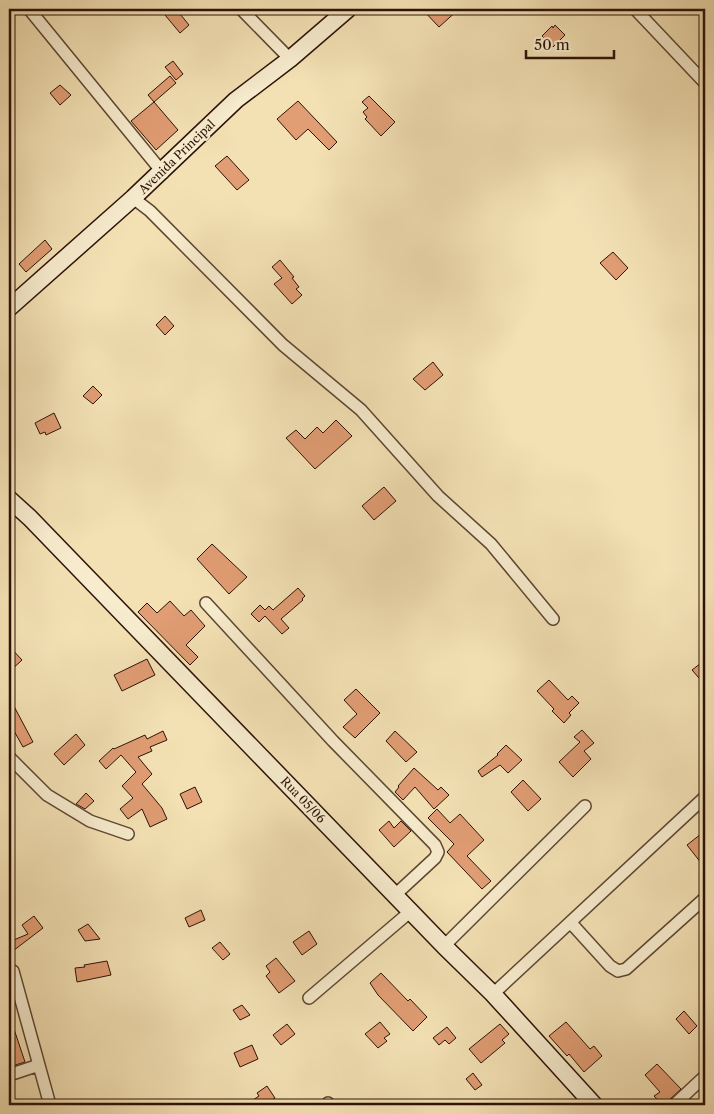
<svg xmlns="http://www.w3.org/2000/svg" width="714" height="1114" viewBox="0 0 714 1114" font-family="'Libre Caslon Text',serif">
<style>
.building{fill:#e19d74;stroke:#2d1208}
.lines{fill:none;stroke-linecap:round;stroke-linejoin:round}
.street-casing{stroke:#5e4633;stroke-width:14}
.secondary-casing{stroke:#2d1208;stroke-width:19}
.street{stroke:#f7ecce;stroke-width:11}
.secondary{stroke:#f7ecce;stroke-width:16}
.labels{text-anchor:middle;stroke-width:4;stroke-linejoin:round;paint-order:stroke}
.street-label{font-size:12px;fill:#2d1208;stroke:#f7ecce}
</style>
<rect width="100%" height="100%" fill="#f3e1b4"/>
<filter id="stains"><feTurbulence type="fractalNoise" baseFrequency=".004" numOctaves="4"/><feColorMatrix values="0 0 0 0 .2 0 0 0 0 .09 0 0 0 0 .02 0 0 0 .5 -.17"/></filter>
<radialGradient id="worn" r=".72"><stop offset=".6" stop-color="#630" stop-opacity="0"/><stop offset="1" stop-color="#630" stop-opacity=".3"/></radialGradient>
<path class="building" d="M160,9H176L189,25L180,33Z
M422,9H459L439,27Z
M555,25L565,35L553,47L542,36L552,26L553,28Z
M173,61L183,74L176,80L165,67Z
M170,76L176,83L154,102L148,95Z
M60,85L71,95L60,105L50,93Z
M369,96L395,122L381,136L367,121L365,119L367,117L363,112L368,108L362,102Z
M298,101L337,142L329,150L308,129L296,140L277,119Z
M154,102L178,130L156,150L131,121Z
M227,156L249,180L237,190L215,166Z
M45,240L52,249L26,272L19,264Z
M613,252L628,268L616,280L600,263Z
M280,260L294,277L292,278L299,287L296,289L302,295L292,304L274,284L282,278L272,267Z
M165,316L174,326L165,335L156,325Z
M433,362L443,375L425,390L413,379Z
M93,386L102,395L93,404L83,396Z
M54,413L61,428L46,435L45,432L40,434L35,423Z
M336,420L352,436L315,469L286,438L296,430L305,439L317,427L323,433Z
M384,487L396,501L374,520L362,506Z
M212,544L247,577L229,594L197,559Z
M298,588L305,596L302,599L303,600L281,619L289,628L282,634L265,616L259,622L251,614L260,605L265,610L269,606L273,610Z
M170,601L184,616L191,610L205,626L186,645L198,657L190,665L138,612L147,603L157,613Z
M9,646L22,660L9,672Z
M147,659L155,675L122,691L114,675Z
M705,660V685L692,670Z
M549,680L568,700L572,696L579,703L569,713L571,715L564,723L552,711L554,709L537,691Z
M356,689L380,713L355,738L343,727L357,714L344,700Z
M9,697L33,742L23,747L9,722Z
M582,730L594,743L584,751L591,759L573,777L559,762L580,742L574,737Z
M163,731L167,740L150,747L152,751L138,757L152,774L142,784L162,808L167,819L150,827L142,809L128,819L120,809L133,798L122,786L136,772L121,755L106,769L99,761L113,748L114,749L145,735L147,739Z
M395,731L417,752L406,762L386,741Z
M76,734L85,745L64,765L54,754Z
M506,745L522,760L508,773L500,765L482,777L478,771L498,755L497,754Z
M414,768L438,790L441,787L449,795L434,809L415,787L403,800L395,792L399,787L398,786Z
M523,780L541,799L528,811L511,792Z
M195,787L202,802L187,809L180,794Z
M86,793L94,801L85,809L76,804Z
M437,809L450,823L460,814L484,840L467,856L491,881L482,889L447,852L454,844L428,818Z
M389,821L394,828L401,821L411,831L394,847L379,830Z
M701,834L705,839V868L687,845Z
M201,910L205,920L189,927L185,918Z
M34,916L43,928L9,954V942L28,934L22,925Z
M88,924L100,939L85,941L78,930Z
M309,931L317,944L302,955L293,942Z
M220,942L230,954L223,960L212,948Z
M276,958L295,981L279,993L266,976L270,972L266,966Z
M107,961L111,975L77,982L75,968L85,967L84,965Z
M381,973L408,1001L410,999L427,1017L413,1031L378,995L370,983Z
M242,1005L250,1015L240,1020L233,1010Z
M684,1011L697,1026L689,1034L676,1019Z
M9,1020H11L25,1062L9,1067Z
M380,1022L390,1034L384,1038L387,1041L378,1048L365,1034Z
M566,1022L590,1049L594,1046L602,1056L584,1072L569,1054L567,1056L549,1036Z
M287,1024L295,1034L281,1045L273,1035Z
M500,1024L509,1034L502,1040L505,1043L481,1063L469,1049Z
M447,1027L456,1038L449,1044L445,1040L439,1045L433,1038Z
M252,1045L258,1059L240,1067L234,1053Z
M657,1064L681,1089L669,1100L667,1105H662L654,1096L660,1092L645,1075Z
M473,1073L482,1085L475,1090L466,1079Z
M267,1086L275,1098L265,1105H257L253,1100L259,1096L257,1093Z"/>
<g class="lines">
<defs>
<path id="street" d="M29,9L163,173
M241,9L290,59
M635,9L705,83
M133,198L150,211L283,345L361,410L438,496L491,544L553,619
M206,603L333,741L435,845L438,852L435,858L395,895
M9,757L47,795L90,821L128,834
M571,923L610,966L618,971L626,969L705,898
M444,946L585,806
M13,971L50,1105
M493,994L705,797
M309,998L411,911
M9,1075L39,1065
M328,1103L330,1105
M674,1105L705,1076"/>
<path id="secondary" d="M9,308L133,198L236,100L290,59L348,9
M9,499L30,518L444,946L493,994L594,1105"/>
</defs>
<use href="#street" class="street-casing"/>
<use href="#secondary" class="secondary-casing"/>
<use href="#street" class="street"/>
<use href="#secondary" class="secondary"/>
</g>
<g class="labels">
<g class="street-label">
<text transform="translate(177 157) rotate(-44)" y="4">Avenida Principal</text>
<text transform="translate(303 800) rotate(46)" y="4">Rua 05/06</text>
</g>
</g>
<rect width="714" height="1114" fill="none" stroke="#f3e1b4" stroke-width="30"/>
<rect x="10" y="10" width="694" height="1094" fill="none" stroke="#2d1208" stroke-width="2.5"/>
<rect x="15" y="15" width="684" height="1084" fill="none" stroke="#2d1208"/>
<path d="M526 50v8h88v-8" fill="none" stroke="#2d1208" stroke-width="2.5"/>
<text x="534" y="50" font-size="15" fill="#2d1208" stroke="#f7ecce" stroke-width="4" paint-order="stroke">50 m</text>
<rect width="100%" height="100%" filter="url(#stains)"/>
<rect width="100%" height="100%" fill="url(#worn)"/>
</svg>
